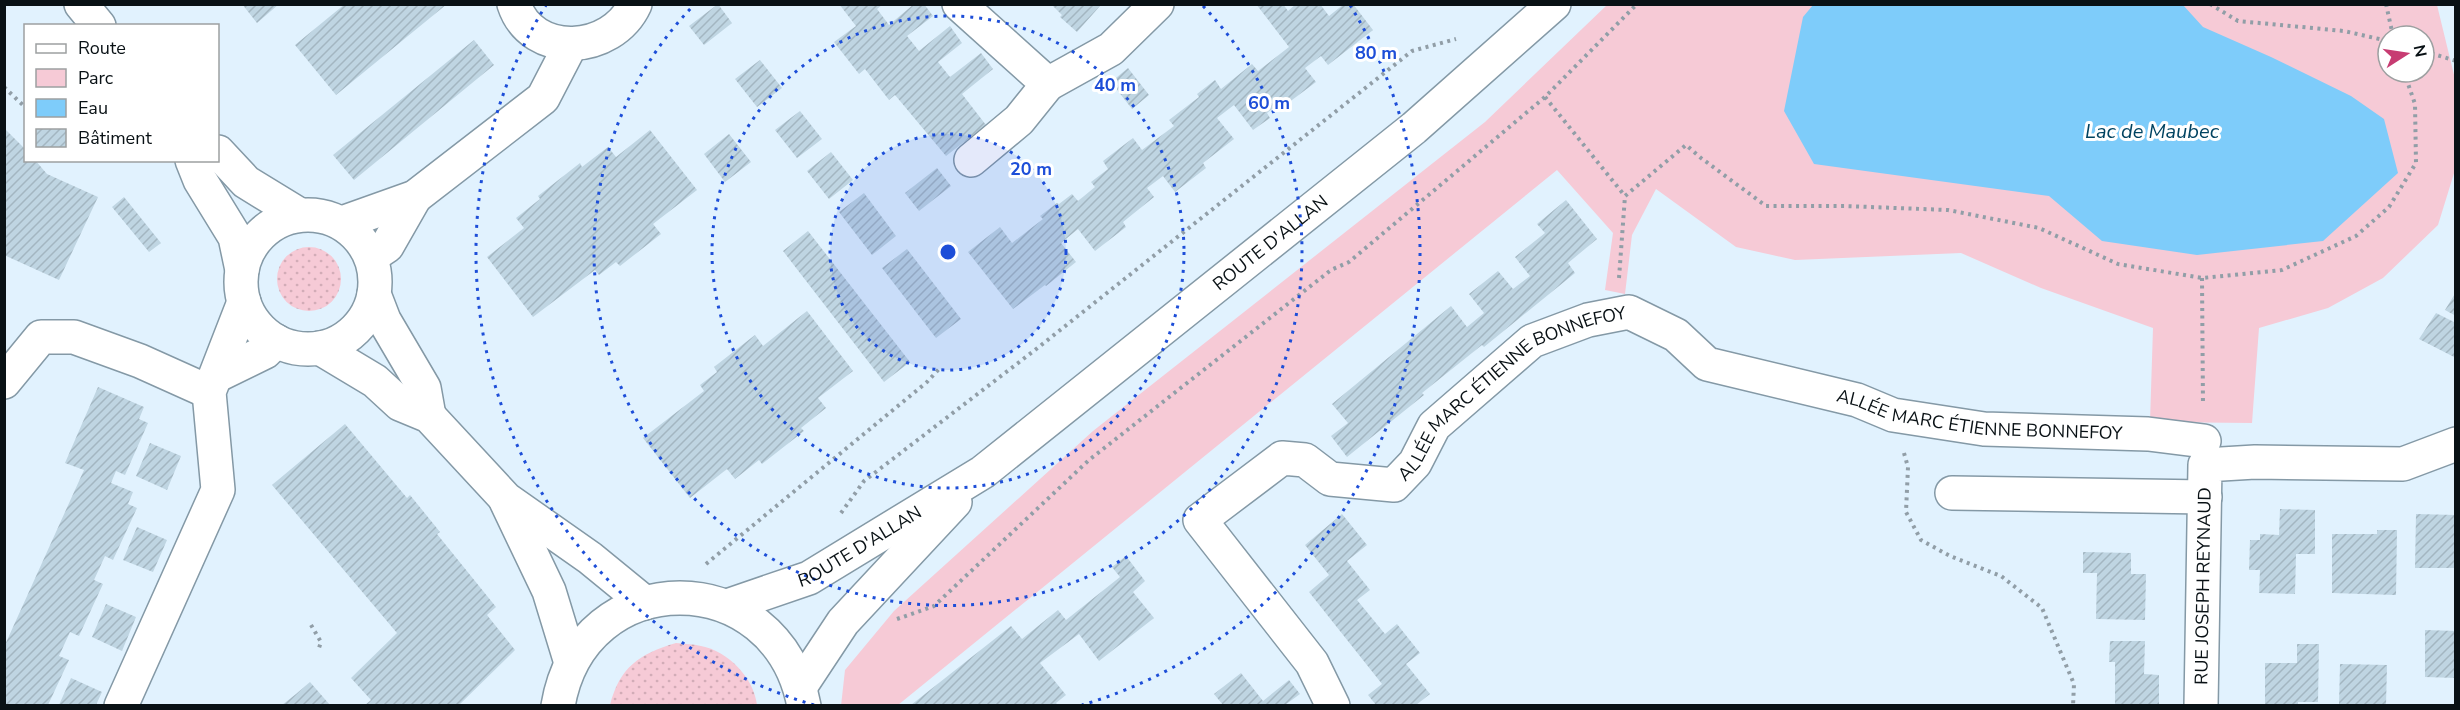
<svg xmlns="http://www.w3.org/2000/svg" width="2460" height="710" viewBox="0 0 2460 710" font-family="'Nunito Sans',sans-serif">
<style>
.grass{fill:url(#grass-dots)}
.park{fill:#f6cad6;fill-rule:evenodd}
.water{fill:#7eccfa}
.building{fill:url(#building-hatch)}
.lines{fill:none;stroke-linecap:round;stroke-linejoin:round}
.street-casing{stroke:#8499a6;stroke-width:36}
.secondary-casing{stroke:#8499a6;stroke-width:36}
.path{stroke:#919ea7;stroke-width:4;stroke-dasharray:3 4.5;stroke-linecap:butt}
.street{stroke:#fff;stroke-width:33}
.secondary{stroke:#fff;stroke-width:33}
.ring{fill:none;stroke:#1d4ed8;stroke-width:3;stroke-dasharray:3 6}
.labels{text-anchor:middle;stroke-width:6;stroke-linejoin:round;paint-order:stroke}
.street-label{font-size:18px;fill:#091115;stroke:#fff}
.water-label{font-size:20px;font-style:italic;fill:#004361;stroke:#fff}
.centre{fill:#1d4ed8;stroke:#fff;stroke-width:3}
.ring-label{font-size:18px;text-anchor:middle;font-weight:bold;fill:#1d4ed8;stroke:#fff;stroke-width:6;stroke-linejoin:round;paint-order:stroke}
</style>
<defs>
<pattern id="grass-dots" width="8" height="8" patternUnits="userSpaceOnUse" patternTransform="scale(1.5)"><rect width="8" height="8" fill="#f6cad6"/><path d="M2 2h.1M6 6h.1" fill="none" stroke="#d2acb7" stroke-width="1.8" stroke-linecap="round"/></pattern>
<pattern id="building-hatch" width="6" height="6" patternUnits="userSpaceOnUse" patternTransform="scale(1.5)"><rect width="6" height="6" fill="#bfd5e2"/><path d="M-1 1l2-2M0 6l6-6M5 7l2-2" fill="none" stroke="#a3b6c1"/></pattern>
</defs>
<rect width="100%" height="100%" fill="#e1f2fe"/>
<path class="grass" d="M277 279a32 32 0 1 1 64 0a32 32 0 1 1-64 0Z
M676,643C684,644 693,644 701,646C728,651 754,678 757,705H610C620,667 639,654 676,643Z"/>
<path class="park" d="M1607,5H2437L2455,79L2456,96L2455,170L2438,225L2383,278L2328,308L2259,328L2252,423L2150,422L2153,328L2041,288L1961,253L1795,260L1736,247L1656,189L1632,235L1625,294L1605,290L1613,233L1557,170L898,705L841,706L845,670L894,611L1093,431L1485,122ZM2388,36H2424V72H2388Z"/>
<path class="water" d="M1813,5H2183L2203,27L2271,57L2351,96L2384,119L2398,173L2323,241L2197,255L2102,241L2049,196L1814,164L1784,111L1803,17Z"/>
<path class="building" d="M242,4H279L257,23Z
M345,4H447L336,95L295,45Z
M718,4L732,23L704,45L689,26Z
M839,4H883L877,9L889,25L914,4H924L933,16L907,36L919,51L950,26L962,43L938,62L950,77L981,53L993,69L962,94L986,125L946,156L895,95L889,100L865,69L859,74L834,42L856,26Z
M1051,4H1098L1100,6L1077,32L1060,17L1062,15Z
M1256,4H1283L1288,11L1296,4H1320L1329,16L1344,4H1353L1373,30L1328,65L1321,56L1305,68L1316,82L1284,106L1281,102L1267,113L1270,118L1253,130L1234,105L1217,118L1234,139L1203,163L1206,168L1175,192L1163,176L1147,188L1154,197L1123,222L1126,227L1095,251L1078,229L1061,243L1076,262L1046,286L1045,285L1013,309L968,252L1000,227L1012,243L1043,219L1040,216L1057,203L1059,204L1072,194L1078,201L1095,187L1091,182L1108,169L1103,161L1133,138L1142,150L1174,126L1169,120L1199,97L1197,94L1215,80L1221,89L1252,64L1258,71L1289,47Z
M474,40L494,65L354,180L333,155Z
M760,60L782,88L757,107L735,79Z
M1128,68L1149,95L1132,109L1111,82Z
M800,111L822,139L797,158L775,130Z
M4,128L26,150V160H35L47,174L98,197L59,280L4,255Z
M650,130L697,190L653,224L661,234L620,266L616,262L599,275L595,270L533,317L487,257L524,228L516,218L540,199L538,196L580,163L582,167L608,147L616,157Z
M729,134L751,162L725,182L704,154Z
M831,152L853,180L829,199L807,171Z
M937,168L951,186L919,211L905,193Z
M864,193L896,236L872,255L839,212Z
M124,197L161,243L149,252L112,207Z
M1566,200L1597,239L1568,263L1575,273L1484,347L1482,345L1422,393L1424,395L1347,457L1331,436L1348,423L1332,404L1451,306L1467,327L1484,313L1469,294L1498,271L1513,289L1530,276L1515,257L1545,233L1537,224Z
M808,231L910,362L884,382L783,251Z
M907,249L961,319L936,338L882,268Z
M2456,292V316L2445,310Z
M807,311L853,371L818,398L826,408L801,428L804,431L762,464L759,460L735,479L727,469L690,498L643,438L704,391L700,385L717,372L714,367L755,335L763,346Z
M2436,313L2456,323V358L2419,339Z
M98,387L144,407L139,419L148,423L125,475L116,471L111,483L133,492L128,504L137,508L113,560L105,556L94,580L103,584L79,636L70,632L59,656L69,660L48,705H4V647L84,470L65,463Z
M345,424L407,498L410,495L440,532L437,534L496,607L487,615L515,650L459,705H365L371,700L351,678L397,633L272,485Z
M150,443L181,456L167,490L136,476Z
M2280,509L2315,510V554H2296L2295,594L2259,593L2260,570H2249L2250,540H2260V534L2279,535Z
M1342,514L1367,545L1347,561L1370,590L1357,600L1385,634L1397,624L1420,653L1406,664L1430,694L1416,705H1376L1368,695L1382,684L1309,592L1329,575L1305,545Z
M2416,514L2456,515V568H2415Z
M137,527L167,540L153,572L123,560Z
M2377,530H2397L2396,595L2332,593V534H2377Z
M2083,552L2131,553V574H2146L2145,620L2096,619L2097,573H2083Z
M1126,556L1145,581L1133,592L1154,618L1099,661L1079,634L1040,663L1066,695L1056,703L1058,705H911L1011,626L1022,639L1058,610L1066,620L1120,577L1112,567Z
M106,604L136,617L122,651L92,637Z
M2425,630L2456,631V678L2425,677Z
M2110,641H2145L2144,674L2159,675V705H2115V662H2109Z
M2297,644H2319L2318,702H2298V705H2265V663H2297Z
M2340,664L2387,665L2386,705H2339Z
M1241,673L1263,701L1289,680L1300,694L1285,705H1223L1214,694Z
M71,678L102,692L96,705H59Z
M310,682L330,705H282L296,694Z"/>
<g class="lines">
<defs>
<g id="street">
<path d="M81,4L99,26"/>
<path d="M514,4C532,59 612,54 635,4"/>
<path d="M959,4L1048,84L1019,120L971,160"/>
<path d="M1048,84L1111,49L1157,4"/>
<path d="M218,152L246,182L300,215"/>
<path d="M192,160L200,180L235,237L242,270"/>
<circle cx="308" cy="282" r="67"/>
<path d="M342,223L415,197L543,98L571,44"/>
<path d="M372,256L387,246L415,197"/>
<path d="M374,294L384,320L424,388L429,416"/>
<path d="M320,348L375,381L400,404L429,416L506,499L590,558L645,603"/>
<path d="M218,375L265,352L276,341"/>
<path d="M4,382L41,337H74L140,361L209,392"/>
<path d="M1952,493L2205,497"/>
<path d="M506,501L549,591L571,663"/>
<path d="M121,706L218,490L209,392L244,302"/>
<path id="s1" d="M1333,706L1312,663L1200,520L1282,458L1305,460L1330,479L1394,485L1415,463L1434,426L1532,341L1588,320L1629,312L1676,335L1707,364L1857,400L1893,415L1984,429L2148,434L2204,441"/>
<path id="s2" d="M2201,706L2205,465L2255,462L2403,464L2456,444"/>
</g>
<g id="secondary">
<path id="s3" d="M727,606L809,578L983,472L1414,128L1554,4"/>
<path d="M800,687L843,622L955,502"/>
<path d="M558,706C582,562 777,562 804,706"/>
</g>
</defs>
<use href="#street" class="street-casing"/>
<use href="#secondary" class="secondary-casing"/>
<path class="path" d="M2210,4L2238,21L2344,31L2388,41
M2386,4L2393,36
M2424,51L2456,61
M4,87L26,108
M1545,97L1625,196L1686,145L1701,158L1766,206H1845L1948,210L2039,228L2118,264L2202,278L2282,270L2356,236L2389,207L2416,163L2415,104L2404,72
M101,160H112
M1619,278L1625,196
M2202,278L2203,405
M1904,453L1908,467L1906,512L1921,540L1950,556L2001,576L2042,608L2074,684L2073,706
M841,513L864,481L1035,350L1412,51L1456,39
M706,564L927,382L940,368
M897,619L934,606L1089,460L1331,270L1349,262L1545,97L1637,4
M311,625L321,642L318,651"/>
<use href="#street" class="street"/>
<use href="#secondary" class="secondary"/>
</g>
<circle cx="948" cy="252" r="118" fill="#1d4ed8" fill-opacity=".12"/>
<g class="ring">
<circle cx="948" cy="252" r="118"/>
<circle cx="948" cy="252" r="236"/>
<path d="M1203 6A354 354 0 1 1 693 6"/>
<path d="M814 705A472 472 0 0 1 546 5M1350 5A472 472 0 0 1 1082 705"/>
</g>
<g class="labels">
<g class="street-label">
<text dy="6" stroke="none"><textPath href="#s3" startOffset="658">ROUTE D'ALLAN</textPath></text>
<text dy="6" stroke="none"><textPath href="#s1" startOffset="606">ALLÉE MARC ÉTIENNE BONNEFOY</textPath></text>
<text dy="6" stroke="none"><textPath href="#s1" startOffset="1128">ALLÉE MARC ÉTIENNE BONNEFOY</textPath></text>
<text dy="6" stroke="none"><textPath href="#s3" startOffset="146">ROUTE D'ALLAN</textPath></text>
<text dy="6" stroke="none"><textPath href="#s2" startOffset="120">RUE JOSEPH REYNAUD</textPath></text>
</g>
<g class="water-label">
<text x="2152" y="138">Lac de Maubec</text>
</g>
</g>
<circle cx="948" cy="252" r="9" class="centre"/>
<g class="ring-label">
<text x="1376" y="59">80 m</text>
<text x="1115" y="91">40 m</text>
<text x="1269" y="109">60 m</text>
<text x="1031" y="175">20 m</text>
</g>
<rect width="2460" height="710" fill="none" stroke="#091115" stroke-width="12"/>
<rect x="24" y="24" width="195" height="138" fill="#ffffff" stroke="#9da0a1" stroke-width="1.5"/>
<rect x="36" y="44" width="30" height="9" fill="#ffffff" stroke="#9da0a1" stroke-width="1.5"/>
<text x="78" y="54" font-size="18" fill="#091115">Route</text>
<rect x="36" y="69" width="30" height="18" fill="#f6cad6" stroke="#9da0a1" stroke-width="1.5"/>
<text x="78" y="84" font-size="18" fill="#091115">Parc</text>
<rect x="36" y="99" width="30" height="18" fill="#7eccfa" stroke="#9da0a1" stroke-width="1.5"/>
<text x="78" y="114" font-size="18" fill="#091115">Eau</text>
<rect x="36" y="129" width="30" height="18" fill="url(#building-hatch)" stroke="#9da0a1" stroke-width="1.5"/>
<text x="78" y="144" font-size="18" fill="#091115">Bâtiment</text>
<g transform="translate(2406 54) rotate(78)"><circle r="28" fill="#ffffff" stroke="#9da0a1" stroke-width="1.5"/>
<path d="M0-4.5L10 22L0 15L-10 22Z" fill="#c73c72"/>
<text y="-9" font-size="16" font-weight="bold" text-anchor="middle" fill="#091115">N</text>
</g>
</svg>
